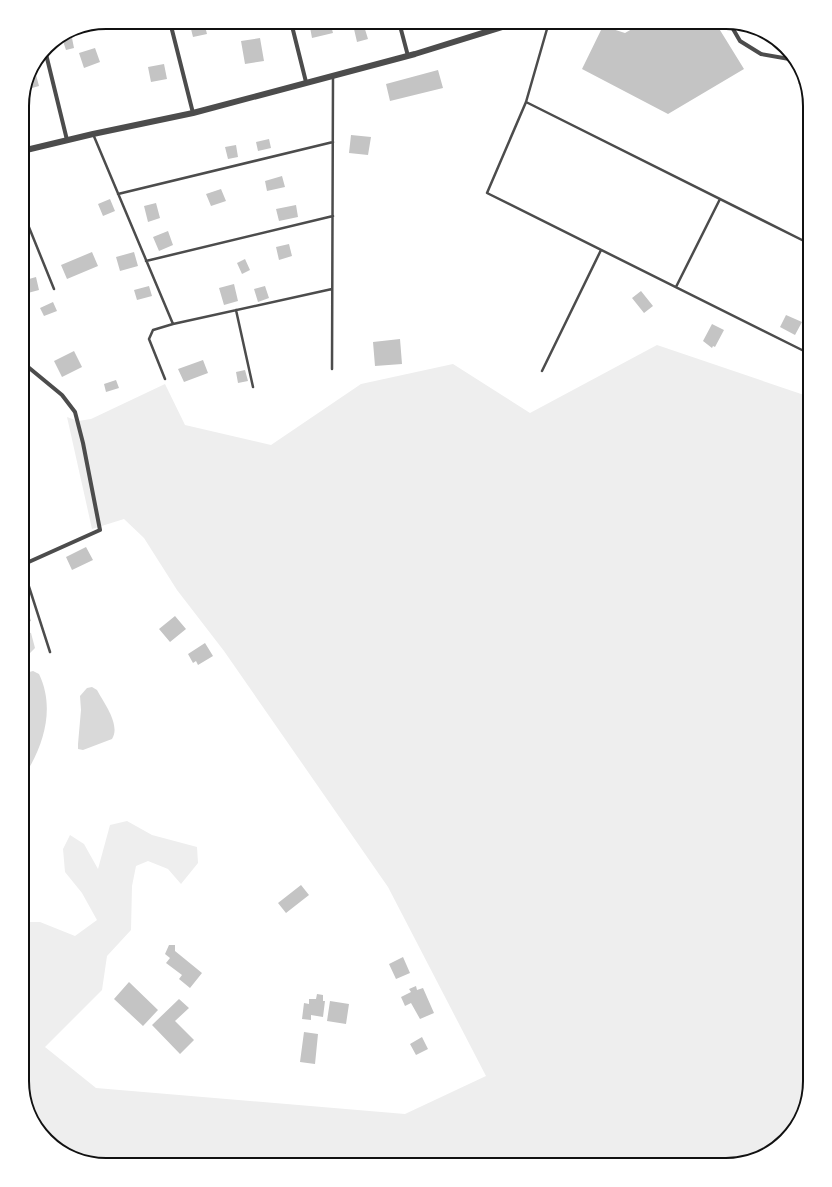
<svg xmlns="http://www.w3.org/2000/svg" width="832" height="1187" viewBox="0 0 832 1187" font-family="Helvetica,sans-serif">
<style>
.green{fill:#eee}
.water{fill:#d9d9d9}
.building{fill:#c4c4c4}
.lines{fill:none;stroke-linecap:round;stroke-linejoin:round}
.service{stroke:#4c4c4c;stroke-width:2.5}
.minor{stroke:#4c4c4c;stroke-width:4}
.tertiary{stroke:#4c4c4c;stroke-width:6}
.rim{fill:none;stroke:#111;stroke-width:2}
</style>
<rect width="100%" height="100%" fill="#fff"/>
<path class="green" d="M657,345L810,397V1081L799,1123L768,1154L726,1165H101L64,1154L33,1123L22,1081V922H40L75,936L97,920L82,893L65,872L63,849L70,835L84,844L98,869L110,825L127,821L152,835L197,847L198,863L181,884L168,869L148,861L136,866L132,886L131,930L107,956L102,990L45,1047L96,1088L405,1114L486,1076L388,887L224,651L177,590L144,538L124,519L92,529L67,417L78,421L91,419L165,384L185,425L271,445L361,384L453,364L530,413Z"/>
<path class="water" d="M22,631L31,633L35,648L28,655L22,657Z
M33,671L39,674C56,709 43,749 22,779V674Z
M92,687L97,690C104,703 121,725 112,739L83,750L78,749V744L81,710L80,696L87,688Z"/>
<path class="building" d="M204,22L207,34L193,37L190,25Z
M309,22H330L333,33L312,38Z
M644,22H715L744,69L668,114L582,69L603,26L625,33Z
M99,23V25L67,33L74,28Z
M364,26L368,39L357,42L354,29Z
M769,35L778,43L768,42Z
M72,38L74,48L66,50L63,41Z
M260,38L264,61L245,64L241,41Z
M95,48L100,62L84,68L79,53Z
M164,64L167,79L151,82L148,67Z
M438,70L443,88L390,101L386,84Z
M35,71L39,86L25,90L30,72Z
M799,74H801L804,85L798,84Z
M351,135L371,137L368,155L349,153Z
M269,139L271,148L258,151L256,142Z
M236,145L238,157L228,159L225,147Z
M282,176L285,187L267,191L265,181Z
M221,189L226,201L211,206L206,194Z
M110,199L115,211L103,216L98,204Z
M156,203L160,218L148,222L144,206Z
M296,205L298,217L279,221L276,209Z
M168,231L173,245L159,251L153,237Z
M289,244L292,256L279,260L276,247Z
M92,252L98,266L67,279L61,265Z
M134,252L138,266L120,271L116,257Z
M245,259L250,270L242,274L237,263Z
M36,277L39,290L24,294L22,281Z
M234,284L238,301L224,305L219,288Z
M149,286L152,296L137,300L134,290Z
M265,286L269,298L258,302L254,289Z
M641,291L653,306L644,313L632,298Z
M53,302L57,311L44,316L40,308Z
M786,315L802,322L795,335L780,327Z
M712,324L724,330L715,347L713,346L712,348L703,341Z
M400,339L402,364L375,366L373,342Z
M22,340L29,347L24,352L22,350Z
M74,351L82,367L62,377L54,361Z
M203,360L208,373L184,382L178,369Z
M245,370L248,381L238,383L236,372Z
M116,380L119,388L106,392L104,384Z
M86,547L93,560L72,570L66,557Z
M27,609L31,621L22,624V611Z
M175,616L186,629L170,642L159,629Z
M205,643L213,656L198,665L196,661L193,663L188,654Z
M301,885L309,895L286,913L278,903Z
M169,945H175V951L202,973L190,988L179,979L182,975L166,963L170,958L165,954Z
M403,957L410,973L396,979L389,964Z
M129,982L158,1010L143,1026L114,999Z
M416,986L417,990L423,988L434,1013L420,1019L411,1003L405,1006L401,997L411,992L409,989Z
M317,994L323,995V1001H325L323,1017L311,1015V1020L302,1019L304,1003L309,1004V999H316Z
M179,999L189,1008L175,1021L194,1040L180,1054L152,1025Z
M330,1001L349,1004L346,1024L327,1021Z
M304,1032L318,1034L315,1064L300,1062Z
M422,1037L428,1049L416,1055L410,1044Z"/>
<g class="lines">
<path class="service" d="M549,22L526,102L487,193L810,354
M526,102L810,244
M93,134L173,324L332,289
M118,194L333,142
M22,210L54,289
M146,261L333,216
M676,287L720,199
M236,310L253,387
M332,369L333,77
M542,371L601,250
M165,379L149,339L153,330L173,324
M22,565L50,652"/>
<path class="minor" d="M170,22L193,113
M291,22L306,82
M399,22L408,56
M729,22L740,41L761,54L795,60
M45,50L67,140
M22,565L100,530L83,443L75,412L62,395L22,362"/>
<path class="tertiary" d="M22,151L93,134L193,113L415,54L518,22"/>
</g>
<path d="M0 0H832V1187H0ZM106 29H726A77 77 0 0 1 803 106V1081A77 77 0 0 1 726 1158H106A77 77 0 0 1 29 1081V106A77 77 0 0 1 106 29Z" fill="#fff" fill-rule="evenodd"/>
<path class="rim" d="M106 29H726A77 77 0 0 1 803 106V1081A77 77 0 0 1 726 1158H106A77 77 0 0 1 29 1081V106A77 77 0 0 1 106 29Z"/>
</svg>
